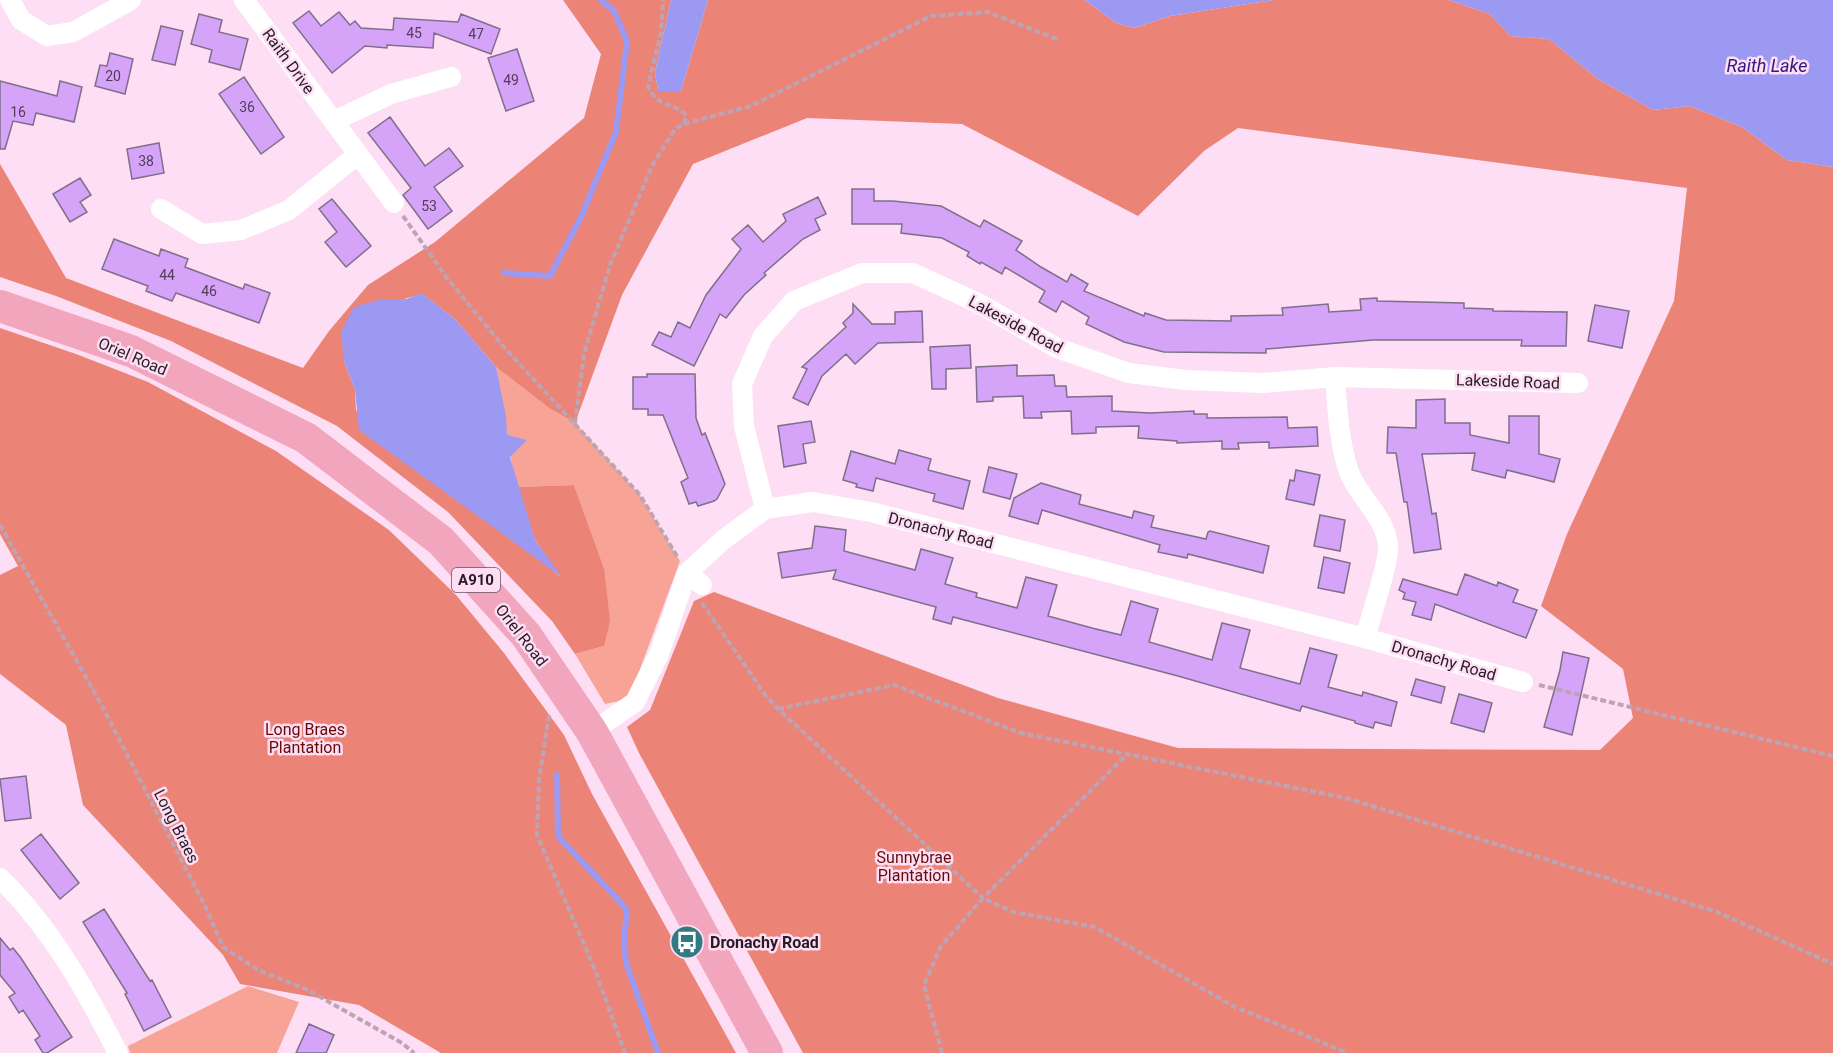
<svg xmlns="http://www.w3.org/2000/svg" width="1833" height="1053" viewBox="0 0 1833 1053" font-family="Roboto,sans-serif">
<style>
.green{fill:#f7a497}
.forest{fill:#eb8476}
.water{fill:#9c99f2}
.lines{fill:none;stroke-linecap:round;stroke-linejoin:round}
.stream{stroke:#9c99f2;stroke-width:6}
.building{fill:#d5a3f8;stroke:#7e6f8a;stroke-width:1.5}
.path{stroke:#bda4b5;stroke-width:4;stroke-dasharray:6 3;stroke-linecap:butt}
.street{stroke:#fff;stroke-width:20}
.primary{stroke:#f1a6bd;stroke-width:32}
.labels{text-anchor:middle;stroke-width:5;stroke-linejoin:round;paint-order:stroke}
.number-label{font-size:14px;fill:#523e59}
.shield{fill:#fddef4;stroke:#675662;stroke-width:1.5}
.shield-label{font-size:15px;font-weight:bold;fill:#271c24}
.street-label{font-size:16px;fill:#271c24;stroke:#fddef4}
.park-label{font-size:16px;fill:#680a06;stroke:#fddef4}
.poi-label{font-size:16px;font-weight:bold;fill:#271c24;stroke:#fddef4;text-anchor:start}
.water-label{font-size:18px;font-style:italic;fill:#31187f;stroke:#fddef4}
</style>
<rect width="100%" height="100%" fill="#fddef4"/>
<path class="green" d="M496,367L549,408L575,423L640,495L680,561L629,699L605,704L575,654L604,646V568L574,485L517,487C507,447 504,407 496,367Z
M248,986L299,1002L277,1053H130L128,1046Z"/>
<path class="forest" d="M563,0H671L655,72L658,91H681L708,0H1085L1116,23L1134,28L1170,16L1274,0H1449L1490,14L1510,36L1549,39L1598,79L1653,110L1690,106L1742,127L1787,160L1833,167V1053H803L639,753L627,727L650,710L694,601L714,592L998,698L1178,748L1600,750L1633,718L1623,669L1541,606L1567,534L1674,301L1687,188L1238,128L1204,151L1138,216L962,124L807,118L693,164L622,295L575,423L549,408L496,367L455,319L422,294L397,301L378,300L344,361L355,390L356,410L560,576L535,540L517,487L574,485L604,568L610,621L604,646L575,654L552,621L448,512L337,426L171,341L56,296L0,277V164L66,278L303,368L329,331L368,285L435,242L584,118L601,54Z
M0,328L76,354L148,382L276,451L389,530L456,595L504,653L564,735L592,794L736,1053H441L359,1005L240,984L223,955L83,805L66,725L0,674V575L18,566L0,534Z"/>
<path class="water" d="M671,0H708L681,91H658L655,72Z
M1085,0H1274L1170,16L1134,28L1116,23Z
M1449,0H1833V167L1787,160L1742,127L1690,106L1653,110L1598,79L1549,39L1510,36L1490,14Z
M421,293L455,319L496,367L506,416L507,435L527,440L510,457L535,540L562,577L359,430L355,390L344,361L341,332L354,307L378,300L407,299Z"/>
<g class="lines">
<path class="stream" d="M504,273L550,276L581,217L616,132L627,41L614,11L601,0
M557,775L558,836C580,861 605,884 627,910L624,939L626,963L658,1053"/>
</g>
<path class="building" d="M309,11L321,26L339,12L350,25L355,21L361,28L393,30L394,18L458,22L461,14L500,29L491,54L434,33L433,48L387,45V48L365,46L332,73L293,23Z
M199,14L222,20L219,32L248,39L240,70L209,62L212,50L191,44Z
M161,26L183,31L175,65L152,60Z
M517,49L534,101L506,111L488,58Z
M110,53L133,59L125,94L95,86L100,65L107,66Z
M244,77L284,137L261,154L219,94Z
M0,81L57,96L60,81L82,87L74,122L36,113L33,125L13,121L5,149H0Z
M390,117L425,166L449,148L463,166L434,187L452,211L428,229L403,195L411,188L368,133Z
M159,143L164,173L132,179L127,149Z
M80,178L91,195L80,202L87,212L70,222L53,194Z
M852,189H874V201H893L941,206L980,227L984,220L1022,241L1016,250L1041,267L1067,282L1071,274L1088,284L1084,291L1144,316L1145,313L1166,320L1231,321V316L1283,315L1282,308L1328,304L1329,312L1361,310L1360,299L1377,298V301L1464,303V308L1493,309V311L1567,312L1566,346H1521L1522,340H1373L1266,349V353L1164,352L1124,342L1086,324L1089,317L1062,301L1056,312L1039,302L1045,291L1005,267L1002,274L981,262L980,264L967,256L969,252L942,238L901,233L902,224H852Z
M818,197L826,214L815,219L820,230L803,239L764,273L766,275L744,295L726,318L720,314L694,366L652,345L659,332L671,337L678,322L690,328L706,295L741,249L732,239L748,225L763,242L786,221L783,214Z
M332,199L371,246L346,267L325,242L337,232L319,209Z
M114,239L159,256L161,249L188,259L185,267L243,289L245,284L270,293L259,323L176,293L172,301L146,291L148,286L102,269Z
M853,304L872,324H895V312L922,311L923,342L878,343L855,364L846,354L822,376L808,405L793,398L807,369L802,367L846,327L843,323L853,313Z
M1595,305L1629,311L1622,348L1588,341Z
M970,345L971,368L946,369V389H932L930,347Z
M1017,365V376L1054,375L1055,386H1066L1067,397L1112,396V411L1150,413L1194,411V414H1207V418L1287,417L1288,428L1317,427L1318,446L1269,448V442L1238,443L1239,449H1222V441L1177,443V441L1138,438L1139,426L1096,427V433L1072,434L1071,411L1041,412L1042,418H1024L1023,396L993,397V401L977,402L976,367Z
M647,374H695L696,418L702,435L705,433L725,484L717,499L714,501L698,506L696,502L689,504L681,482L688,478L663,415H648V409H633V377H647Z
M1445,399V423H1470V435L1509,443V416H1539V454L1560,459L1554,482L1507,470L1505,478L1472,470L1475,453L1422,454L1432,514L1436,513L1441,549L1414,553L1407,502H1404L1396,453H1387L1388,427L1416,428V400Z
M811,421L815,442L803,444L806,463L784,467L778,426Z
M899,450L931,459L928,470L970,481L963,509L933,501L935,494L876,478L873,491L856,487L857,484L843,480L851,451L895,464Z
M989,467L1017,474L1010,499L983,492Z
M1296,470L1320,475L1314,505L1286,499L1290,480L1294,481Z
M1041,483L1081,495L1079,504L1132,518L1134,511L1154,516L1151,527L1206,539L1208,532L1210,531L1269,546L1263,573L1188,554L1187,558L1158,552L1160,545L1042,510L1038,524L1009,516L1014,498Z
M1320,515L1345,520L1340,551L1314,546Z
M815,526L846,530L844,551L915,570L921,549L953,558L945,584L977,593L976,597L1017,608L1026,577L1057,585L1048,616L1092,628L1121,635L1131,601L1158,609L1149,642L1212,660L1222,623L1250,630L1240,668L1300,684L1310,648L1337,655L1328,687L1362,696L1363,692L1397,702L1391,726L1375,722L1373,728L1355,723V721L1302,706L1300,711L1178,676L953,617L951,624L933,619L936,607L833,579L836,570L782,578L778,553L812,548Z
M1324,557L1350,563L1344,593L1318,588Z
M1465,574L1497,586L1498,582L1518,590L1513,602L1537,610L1526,638L1435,604L1431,620L1412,615L1416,602L1403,599L1405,593L1399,590L1403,579L1457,595Z
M1563,652L1589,658L1572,735L1544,727L1560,670Z
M1416,679L1445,687L1441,703L1411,695Z
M1459,694L1492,703L1484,732L1451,723Z
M26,776L31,818L5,821L0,779Z
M41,834L79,883L60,899L21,850Z
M104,909L150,981L152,980L171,1017L144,1031L125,994L127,993L83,922Z
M0,938L10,950L13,948L21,958L72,1037L47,1053H43L35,1040L40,1036L23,1010L19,1013L9,997L15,993L0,975Z
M309,1024L334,1035L326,1053H296Z"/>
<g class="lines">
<path class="path" d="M684,124L751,106L931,16L988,12L1059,40
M403,216L447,278L502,345L640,495L678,558
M575,423L584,354L610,265L652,166L675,129L684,124L686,115C673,102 656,107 648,86L661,32L663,0
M0,525L101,704L206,908L223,947L258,970L306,989L402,1043L414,1053
M702,603L766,696L778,709L983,898L1127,754
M1539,685L1833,756
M778,709L894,685L1021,733L1346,798L1717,912L1833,964
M549,715L539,780L537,835L595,970L625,1053
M942,1053L924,985L941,946L983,898L1013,912L1095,927L1233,1006L1348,1053"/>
<path class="street" d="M10,0L21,20L47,36L73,32L131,0
M244,0L394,203
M334,121L391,94L451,77
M161,209L202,234L241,230L289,210L358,154
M1335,377C1337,407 1339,443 1349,472C1359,498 1384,515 1388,544C1390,562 1370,618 1365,638
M765,509L744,426L742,384L763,336L794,301L862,273H913L978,303L1057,348L1129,373L1186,380L1263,383L1335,377L1578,383
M687,573L702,585
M592,732L635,702L659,654L687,573L723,540L765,509L813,502L871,512L1365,638L1523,682
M0,878C51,928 86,990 118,1053"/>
<path class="primary" d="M0,306L131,351L306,438L441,541L526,635L592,732L767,1053"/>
</g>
<defs>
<symbol id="bus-disc" viewBox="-11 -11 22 22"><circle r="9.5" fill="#327a82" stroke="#fddef4"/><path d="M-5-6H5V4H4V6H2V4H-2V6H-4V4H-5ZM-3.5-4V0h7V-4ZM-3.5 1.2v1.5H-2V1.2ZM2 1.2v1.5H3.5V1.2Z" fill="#fff"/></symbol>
</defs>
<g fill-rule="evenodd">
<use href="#bus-disc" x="668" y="923" width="38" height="38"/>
</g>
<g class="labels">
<g class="number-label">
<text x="414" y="38">45</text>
<text x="476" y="39">47</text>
<text x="113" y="81">20</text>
<text x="511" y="85">49</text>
<text x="247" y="112">36</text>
<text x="18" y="117">16</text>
<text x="146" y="166">38</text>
<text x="429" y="211">53</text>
<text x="167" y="280">44</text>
<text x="209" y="296">46</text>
</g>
<rect class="shield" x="452" y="568" width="48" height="24" rx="4.5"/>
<g class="shield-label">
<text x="476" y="585">A910</text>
</g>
<g class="street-label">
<text transform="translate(289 61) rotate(54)" y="6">Raith Drive</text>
<text transform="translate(1016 324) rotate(28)" y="6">Lakeside Road</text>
<text transform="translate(133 356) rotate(23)" y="6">Oriel Road</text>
<text transform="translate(1508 381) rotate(2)" y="6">Lakeside Road</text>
<text transform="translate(941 530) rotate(14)" y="6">Dronachy Road</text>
<text transform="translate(522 635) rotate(52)" y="6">Oriel Road</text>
<text transform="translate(1444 660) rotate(16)" y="6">Dronachy Road</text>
<text transform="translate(177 826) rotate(63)" y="6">Long Braes</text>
</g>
<g class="park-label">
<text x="305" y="735">Long Braes<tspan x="305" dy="18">Plantation</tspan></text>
<text x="914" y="863">Sunnybrae<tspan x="914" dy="18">Plantation</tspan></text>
</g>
<g class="poi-label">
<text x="710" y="948">Dronachy Road</text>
</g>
<g class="water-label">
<text x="1767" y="72">Raith Lake</text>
</g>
</g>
</svg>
